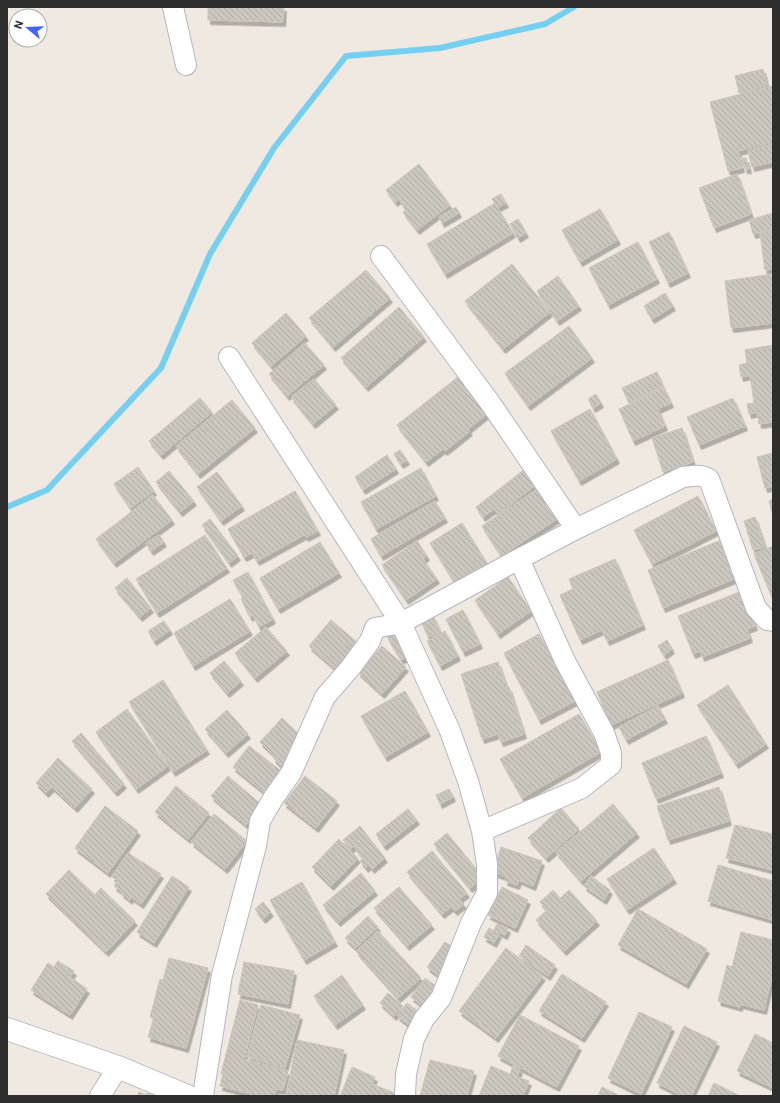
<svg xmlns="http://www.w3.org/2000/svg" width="780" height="1103" viewBox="0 0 780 1103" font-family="Roboto,sans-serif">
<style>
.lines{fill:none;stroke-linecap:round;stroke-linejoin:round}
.stream{stroke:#75cff0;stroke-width:6}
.building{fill:url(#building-back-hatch);stroke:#cbc5ba;filter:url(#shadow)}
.minor-casing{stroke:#b4b7c1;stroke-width:22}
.tertiary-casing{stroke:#b4b7c1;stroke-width:24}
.minor{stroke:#fff;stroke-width:20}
.tertiary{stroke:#fff;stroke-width:22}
</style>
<defs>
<pattern id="building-back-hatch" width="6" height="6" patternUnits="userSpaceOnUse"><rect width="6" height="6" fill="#cbc7bf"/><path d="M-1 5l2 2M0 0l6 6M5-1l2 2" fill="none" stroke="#afaba4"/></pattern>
<filter id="shadow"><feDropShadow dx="2.5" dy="4.5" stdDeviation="0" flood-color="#0004"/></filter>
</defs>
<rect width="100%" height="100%" fill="#efe9e1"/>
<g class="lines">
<path class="stream" d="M7,507L47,490L161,368L210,254L274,148L346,56L440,48L545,24L574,7"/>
</g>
<path class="building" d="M208,7H284L283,22L208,20Z
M763,69L767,85L739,93L735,76Z
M773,86V142L738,151L742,168L728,171L710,102Z
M773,144V162L752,167L748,151Z
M742,158H746L749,169H745Z
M419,164L450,205L417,230L403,212L406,210L399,199L395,202L386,190Z
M737,174L751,214L714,228L699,188Z
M501,194L506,203L498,207L492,199Z
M495,203L513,233L445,274L427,244Z
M456,207L459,213L442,223L439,217Z
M600,209L618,240L580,262L562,230Z
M773,213V229L753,234L749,220Z
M518,219L526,233L518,238L510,224Z
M773,231V269L765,270L760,233Z
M669,232L688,273L668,283L649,242Z
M638,242L657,279L608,305L589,268Z
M512,264L550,312L503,349L465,301Z
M366,270L390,298L333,347L309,318Z
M773,274V323L731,328L725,281Z
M558,276L579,306L557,321L537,291Z
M665,293L673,306L652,319L644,306Z
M399,307L424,337L366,387L341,358Z
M286,313L306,336L271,366L252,343Z
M569,326L592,358L528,406L505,373Z
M305,343L324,365L287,396L269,374Z
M773,345V422L759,424L757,412L749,414L747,404L754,403L750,375L741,377L739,365L747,363L745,350Z
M657,372L663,387L629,403L622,388Z
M458,377L487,414L468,429L470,431L445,451L443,449L426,462L397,425Z
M314,379L336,405L313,424L291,397Z
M664,388L671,403L658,409L665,426L633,441L619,409Z
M596,394L601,403L593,408L588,399Z
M200,398L212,412L161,455L149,441Z
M733,398L745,426L699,445L687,417Z
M232,400L255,428L198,474L176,446Z
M590,409L617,459L579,481L551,431Z
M682,428L693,462L663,472L652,438Z
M400,450L407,460L401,464L394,454Z
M773,453V486L765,488L757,457Z
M387,455L396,469L363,490L355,477Z
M138,467L154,491L130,508L114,484Z
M421,468L436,496L376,529L361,502Z
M525,469L537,484L498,514L494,509L483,517L476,507Z
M169,471L194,501L180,512L156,482Z
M217,472L242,506L221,521L197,487Z
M542,486L561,516L501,556L482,526Z
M295,491L318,531L306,537L304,535L257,561L252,553L244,557L228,529Z
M153,495L172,520L114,563L96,539Z
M698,496L716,531L652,564L634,530Z
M773,499V516L769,501Z
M435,501L445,518L381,556L371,539Z
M755,517L765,547L753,550L744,521Z
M210,519L238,556L229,563L202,525Z
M462,523L487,563L455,583L430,543Z
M159,535L164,542L151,551L146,543Z
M205,535L227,568L157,613L136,579Z
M721,540L736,578L663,608L648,570Z
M417,541L427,556L423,559L437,579L406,600L382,565Z
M320,542L339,573L278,609L260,578Z
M773,546V600L754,554Z
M615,559L643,625L607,641L602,630L580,640L560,595L573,589L569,579Z
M248,572L273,619L259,627L253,615L250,617L241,599L243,598L233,580Z
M508,577L531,611L498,634L475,600Z
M127,578L151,608L140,617L115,588Z
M742,591L755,626L747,629L750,638L702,657L700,651L693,654L678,616Z
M230,599L250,631L193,666L174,633Z
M463,610L480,644L463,652L446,619Z
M434,617L440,632L428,637L422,623Z
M331,620L359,644L337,670L309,646Z
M164,621L170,630L154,641L148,631Z
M266,627L287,651L255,678L235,653Z
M396,631L413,652L401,660L387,637Z
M445,631L458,656L440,666L427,641Z
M539,634L575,701L539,720L504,653Z
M667,640L672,649L664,655L658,646Z
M382,646L406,667L382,694L358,672Z
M668,660L682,693L611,725L597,692Z
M224,661L241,681L227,693L210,673Z
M498,662L507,688L509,687L524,734L501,742L498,734L482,739L461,674Z
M163,680L207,750L173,772L129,702Z
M728,685L766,744L736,764L697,705Z
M405,691L428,732L385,757L361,716Z
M658,706L665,719L626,740L619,727Z
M127,709L168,766L136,789L96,732Z
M227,710L248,734L226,753L205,729Z
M579,714L601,752L522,798L500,759Z
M282,718L302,737L286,755L289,758L281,766L273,758L275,756L260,742Z
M81,733L124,784L115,792L72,741Z
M706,736L721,773L656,799L642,763Z
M249,746L281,771L265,793L233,767Z
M58,758L92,789L75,808L52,787L46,793L36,783Z
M228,776L263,806L246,825L211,796Z
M305,776L337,801L316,828L284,803Z
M176,786L209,813L188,839L155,812Z
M719,787L729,821L668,840L657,806Z
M449,789L453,797L440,804L436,795Z
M613,804L637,833L581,881L556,852Z
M105,806L138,831L108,873L75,848Z
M561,808L579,829L546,858L528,838Z
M408,809L417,820L384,846L376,834Z
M214,814L247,841L225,869L191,842Z
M735,825L773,834V870L726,858Z
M360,826L385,858L372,869L369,865L366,868L360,861L363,859L354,846L350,849L343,840Z
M447,833L483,877L470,888L434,844Z
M339,839L358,858L331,886L312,867Z
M501,847L542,861L533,886L519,880L517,885L505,881L506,877L493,872Z
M654,848L674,879L627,910L607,879Z
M432,851L467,893L459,899L464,904L455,911L451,907L442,914L407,872Z
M128,853L161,874L141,904L131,897L130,900L121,893L122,892L114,886L118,880L112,877Z
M718,865L773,881V920L708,901Z
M69,870L95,895L101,888L135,921L106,952L46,894Z
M361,873L375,891L338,922L323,905Z
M172,876L189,887L154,943L137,932Z
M591,876L610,890L604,900L584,886Z
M302,882L335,942L304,960L270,900Z
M399,887L432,925L407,946L374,908Z
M502,887L528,900L515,928L488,915Z
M553,890L560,898L569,890L597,921L564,951L536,920L547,910L540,902Z
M263,902L271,912L263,919L255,909Z
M638,909L707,949L686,984L618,945Z
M368,916L378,927L355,948L345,938Z
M497,924L508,928L505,935L494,930Z
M489,928L499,934L494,943L484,937Z
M378,931L421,978L398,998L356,951Z
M741,932L773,940V972L764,1010L740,1004V1007L718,1001L727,965L732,967Z
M445,942L457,950L438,975L427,967Z
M526,945L555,965L548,976L519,956Z
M506,948L543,976L496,1038L459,1011Z
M169,958L208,968L186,1048L148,1037L154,1018L150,1017L160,979L163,980Z
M58,961L74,971L70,977L87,989L70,1015L31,990L48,963L54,967Z
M244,962L294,971L288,1004L238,994Z
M562,974L606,1002L582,1038L539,1011Z
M342,975L363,1005L335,1025L314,996Z
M425,978L437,987L423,1006L411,997Z
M388,993L403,1006L394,1016L380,1003Z
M240,1000L258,1005L244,1059L288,1071L283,1090L276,1089L274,1096H259L220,1086L223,1074H221Z
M407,1003L419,1012L409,1025L397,1016Z
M261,1005L300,1015L285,1068L247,1057Z
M639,1012L672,1027L641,1094L608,1078Z
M520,1015L579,1046L557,1087L498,1056Z
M684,1026L717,1042L691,1096H683L657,1083Z
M755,1034L773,1043V1088L737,1071Z
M297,1040L344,1050L334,1096H286Z
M430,1060L474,1071L467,1096H420Z
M491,1066L510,1074L513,1066L520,1069L517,1077L529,1081L523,1096H479Z
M352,1067L375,1077L372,1084L402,1096H340Z
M714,1083L740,1096H708Z
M602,1087L620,1096H598Z
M139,1092L147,1095V1093L153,1095V1096H137Z"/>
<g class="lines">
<defs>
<path id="minor" d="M173,7L186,65
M381,256L491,404L576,529
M229,357L401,623L450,731L468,781L482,831L487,864V893L471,923L441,998L424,1019L414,1039L406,1074L405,1096
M482,831L582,788L611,765V753L604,733L565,661L519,559
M100,1096L118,1067
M203,1096L222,975L256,846L260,821L274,797L291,773L325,697L351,667L370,641L375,628L401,623L519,559L576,529L683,477C693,476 700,474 709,479L756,608L767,620L773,621"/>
<path id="tertiary" d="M7,1029L118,1067L187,1096"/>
</defs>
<use href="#minor" class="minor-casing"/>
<use href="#tertiary" class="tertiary-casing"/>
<use href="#minor" class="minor"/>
<use href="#tertiary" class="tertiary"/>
</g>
<rect width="780" height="1103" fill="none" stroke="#2e2e2e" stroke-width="16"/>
<g transform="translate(28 28) rotate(289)"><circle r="19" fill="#ffffff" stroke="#ababab"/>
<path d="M0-3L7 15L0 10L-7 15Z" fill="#4264fb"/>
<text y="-6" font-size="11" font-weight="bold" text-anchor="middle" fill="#2e2e2e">N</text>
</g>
</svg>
